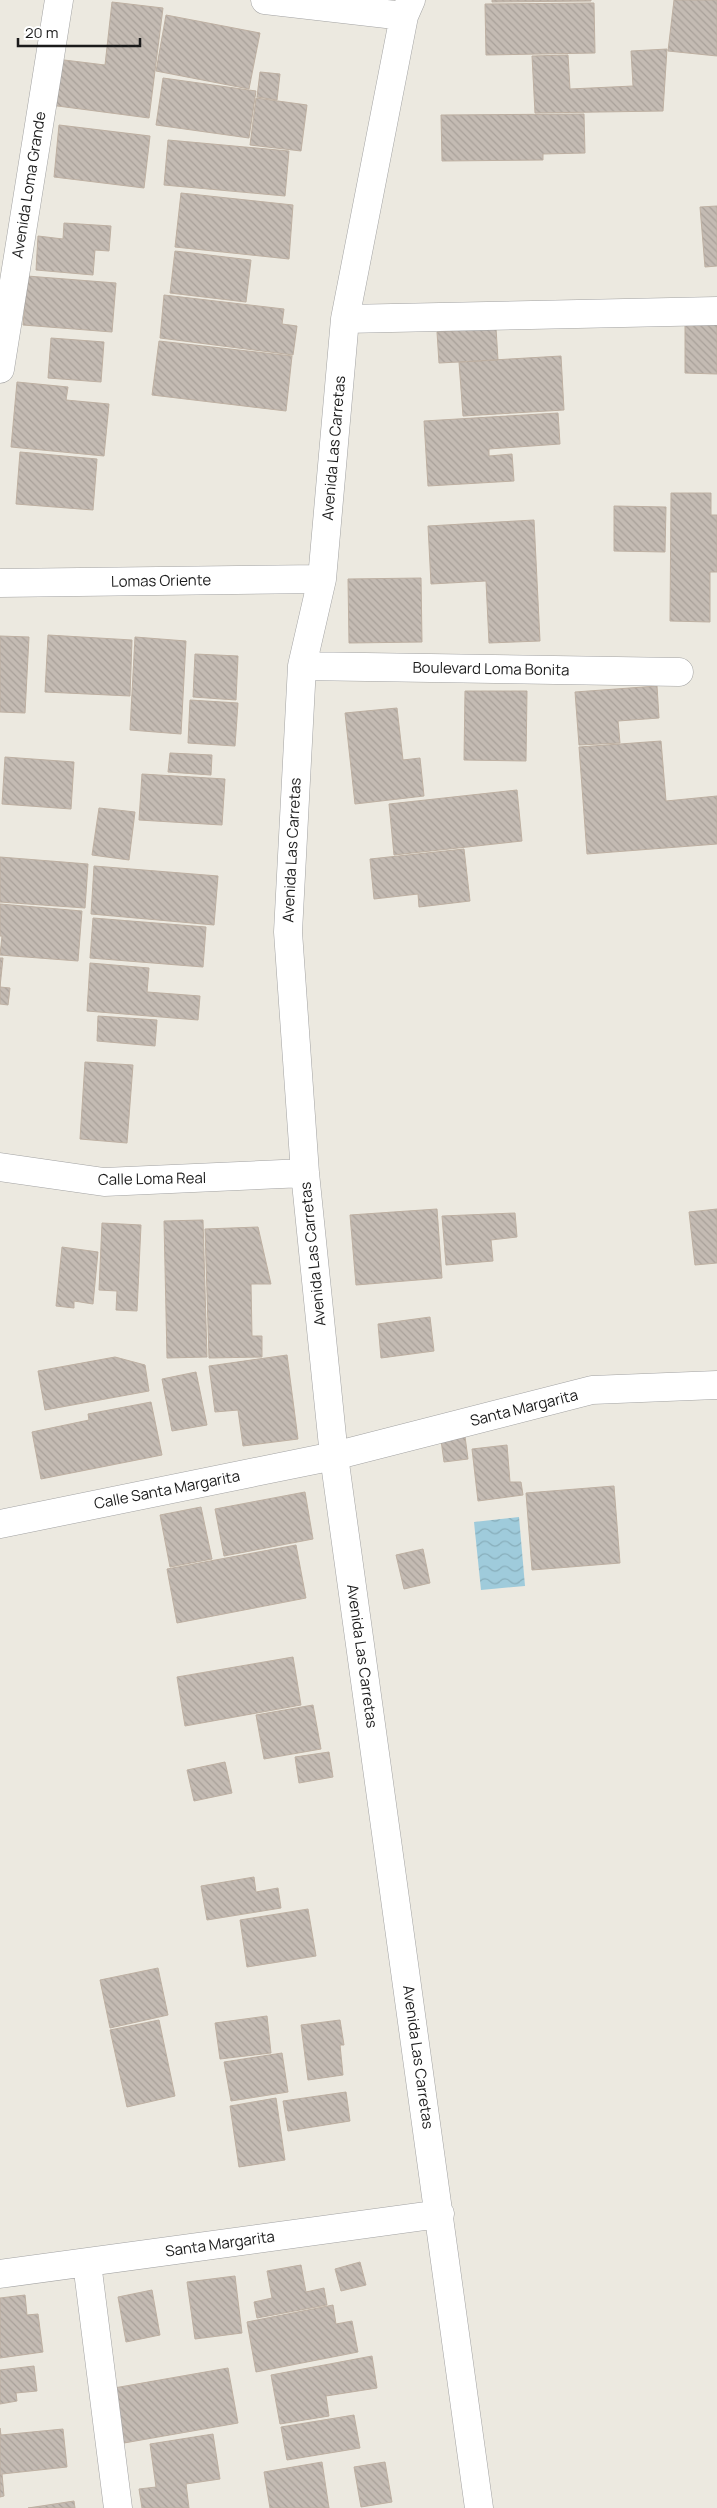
<svg xmlns="http://www.w3.org/2000/svg" width="717" height="2508" viewBox="0 0 717 2508" font-family="Manrope,sans-serif">
<style>
.water{fill:url(#water-waves)}
.building{fill:url(#building-back-hatch);stroke:#beb0a2}
.lines{fill:none;stroke-linecap:round;stroke-linejoin:round}
.minor-casing{stroke:#a2a2a2;stroke-width:29}
.minor{stroke:#fff;stroke-width:28}
.labels{text-anchor:middle;stroke-width:5;stroke-linejoin:round;paint-order:stroke}
.street-label{font-size:15px;fill:#1b1b1b;stroke:#fff}
</style>
<defs>
<pattern id="water-waves" width="16" height="10" patternUnits="userSpaceOnUse" patternTransform="scale(1.25)"><rect width="16" height="10" fill="#9fcbdb"/><path d="M0 5q4-4 8 0t8 0" fill="none" stroke="#88aebb"/></pattern>
<pattern id="building-back-hatch" width="6" height="6" patternUnits="userSpaceOnUse" patternTransform="scale(1.25)"><rect width="6" height="6" fill="#c4bbb3"/><path d="M-1 5l2 2M0 0l6 6M5-1l2 2" fill="none" stroke="#a8a099"/></pattern>
</defs>
<rect width="100%" height="100%" fill="#ece9e0"/>
<path class="water" d="M519,1517L525,1586L481,1590L474,1522Z"/>
<path class="building" d="M492,0H591V1L492,2Z
M674,0H717V56L668,51Z
M112,2L163,8L149,118L50,105L56,59L105,65Z
M594,3L595,53L486,55L485,4Z
M166,15L260,33L249,89L156,71Z
M667,49L663,111L535,113L532,56L568,55L570,89L633,86L631,51Z
M260,72L280,74L277,100L257,97Z
M163,78L256,91L249,138L156,125Z
M256,98L307,105L301,151L250,145Z
M584,114L585,153L543,154V160L442,161L441,115Z
M59,125L150,136L144,188L54,177Z
M168,140L289,151L285,196L164,185Z
M181,193L293,205L289,259L175,247Z
M717,206V266L705,267L700,207Z
M64,223L111,226L109,251L95,250L93,275L36,270L38,236L63,239Z
M175,251L251,260L246,302L170,293Z
M27,276L116,283L112,332L23,325Z
M164,295L284,309L282,324L297,326L293,355L160,338Z
M685,319H717V374L685,373Z
M496,328L498,360L439,363L437,332Z
M51,338L104,342L101,382L48,378Z
M159,341L292,356L286,411L152,395Z
M561,356L564,410L463,416L459,362Z
M17,382L68,387L66,400L109,404L104,456L11,447Z
M558,413L560,444L489,449V456L512,454L514,481L428,486L424,421Z
M20,452L97,459L93,510L16,504Z
M671,493H711V515H717V572H710V622L670,621Z
M614,506L666,507L665,552L614,551Z
M534,520L540,641L489,643L486,581L431,584L428,526Z
M421,578L422,642L349,643L348,579Z
M48,635L132,640L130,696L45,692Z
M0,636L29,637L25,713L0,712Z
M135,637L186,641L181,734L130,730Z
M195,654L238,656L236,700L193,697Z
M657,686L659,718L618,721L620,743L579,745L575,692Z
M465,691H527L526,761L464,760Z
M190,700L238,703L235,746L188,743Z
M397,708L403,760L420,758L424,796L355,804L345,713Z
M661,741L666,801L717,796V844L587,854L579,747Z
M170,753L212,755L211,775L168,772Z
M5,757L74,762L71,809L2,804Z
M142,774L225,779L222,825L139,820Z
M517,790L522,841L394,855L389,804Z
M99,808L135,812L129,860L92,855Z
M464,849L470,901L419,907L418,894L374,899L370,859Z
M0,857L88,864L85,908L0,902Z
M94,866L218,876L214,925L91,914Z
M0,904L82,911L78,961L0,955L2,936H0Z
M93,918L206,927L203,967L90,958Z
M0,958H3L0,987L10,988L8,1005L0,1004Z
M90,963L149,968L147,992L200,996L198,1020L87,1011Z
M98,1016L157,1020L155,1046L97,1041Z
M85,1062L133,1065L127,1143L80,1139Z
M437,1209L442,1278L356,1285L350,1215Z
M717,1209V1263L695,1265L689,1212Z
M515,1213L517,1237L491,1240L493,1261L446,1265L442,1216Z
M203,1220L207,1357L167,1358L164,1221Z
M102,1223L141,1225L137,1311L116,1310L117,1291L99,1290Z
M258,1227L271,1284H251L252,1336H262V1357L209,1358L205,1229Z
M62,1247L98,1252L93,1304L74,1301V1308L56,1306Z
M430,1317L434,1351L381,1358L378,1324Z
M287,1355L298,1439L243,1446L238,1410L215,1412L209,1366Z
M115,1357L145,1365L149,1391L45,1410L38,1371Z
M196,1372L207,1425L172,1431L162,1379Z
M151,1402L162,1455L41,1479L32,1432L89,1420L88,1414Z
M464,1429L468,1459L444,1462L440,1433Z
M507,1445L510,1482H521L523,1495L478,1501L472,1449Z
M614,1486L620,1563L532,1570L526,1493Z
M305,1492L313,1539L224,1556L215,1509Z
M201,1507L212,1559L170,1567L160,1515Z
M296,1545L306,1598L177,1623L167,1569Z
M423,1549L430,1583L404,1589L396,1555Z
M293,1657L301,1705L185,1726L177,1677Z
M313,1705L321,1749L264,1759L256,1715Z
M329,1752L333,1777L299,1783L295,1757Z
M225,1762L232,1793L194,1801L187,1770Z
M254,1877L256,1892L278,1888L281,1908L207,1920L201,1886Z
M308,1909L316,1956L247,1967L240,1920Z
M158,1968L168,2015L110,2028L100,1980Z
M267,2016L271,2053L220,2059L215,2023Z
M159,2020L175,2096L127,2107L110,2030Z
M340,2020L344,2045H340L343,2075L308,2080L301,2025Z
M282,2053L288,2092L231,2101L224,2062Z
M346,2092L350,2121L288,2131L283,2101Z
M276,2098L285,2160L239,2167L230,2106Z
M360,2262L366,2285L341,2291L335,2269Z
M301,2265L306,2292L324,2288L327,2305L257,2318L254,2302L272,2298L267,2271Z
M235,2276L242,2333L195,2339L187,2282Z
M152,2290L160,2335L126,2342L118,2297Z
M25,2295L27,2315L38,2314L43,2352L0,2358V2298Z
M333,2305L336,2324L352,2321L358,2352L256,2372L247,2322Z
M372,2356L377,2388L326,2396L329,2416L280,2424L271,2375Z
M34,2366L37,2391L16,2393L17,2401L0,2404V2370Z
M228,2368L238,2423L124,2443L114,2388Z
M354,2415L360,2448L287,2460L281,2427Z
M0,2428L1,2435L63,2429L67,2467L2,2474L4,2496L0,2497Z
M213,2434L220,2479L186,2484L189,2508H142L139,2489L156,2487L150,2444Z
M322,2462L329,2508H270L264,2472Z
M385,2462L392,2502L361,2507L354,2467Z
M74,2501L75,2508H28Z"/>
<g class="lines">
<defs>
<path id="minor" d="M265,0L404,16
M411,0L404,16L345,319L322,579L302,666L288,932L305,1173L334,1456L479,2508
M345,319L717,311
M0,369L59,0
M0,583L322,579
M302,666L679,672
M0,1167L104,1182L305,1173
M0,1524L334,1456L592,1390L717,1385
M87,2263L118,2508
M0,2274L440,2214"/>
</defs>
<use href="#minor" class="minor-casing"/>
<use href="#minor" class="minor"/>
</g>
<g class="labels">
<g class="street-label">
<text transform="translate(29 185) rotate(-81)" y="5">Avenida Loma Grande</text>
<text transform="translate(334 448) rotate(-85)" y="5">Avenida Las Carretas</text>
<text transform="translate(161 581) rotate(-1)" y="5">Lomas Oriente</text>
<text transform="translate(491 669) rotate(1)" y="5">Boulevard Loma Bonita</text>
<text transform="translate(292 850) rotate(-87)" y="5">Avenida Las Carretas</text>
<text transform="translate(152 1179) rotate(-1)" y="5">Calle Loma Real</text>
<text transform="translate(313 1254) rotate(-96)" y="5">Avenida Las Carretas</text>
<text transform="translate(524 1408) rotate(-14)" y="5">Santa Margarita</text>
<text transform="translate(167 1490) rotate(-11)" y="5">Calle Santa Margarita</text>
<text transform="translate(362 1656) rotate(82)" y="5">Avenida Las Carretas</text>
<text transform="translate(418 2057) rotate(82)" y="5">Avenida Las Carretas</text>
<text transform="translate(220 2244) rotate(-8)" y="5">Santa Margarita</text>
</g>
</g>
<path d="M18 38v8h122v-8" fill="none" stroke="#1b1b1b" stroke-width="2.5"/>
<text x="25" y="38" font-size="15" fill="#1b1b1b" stroke="#ffffff" stroke-width="4" paint-order="stroke">20 m</text>
</svg>
